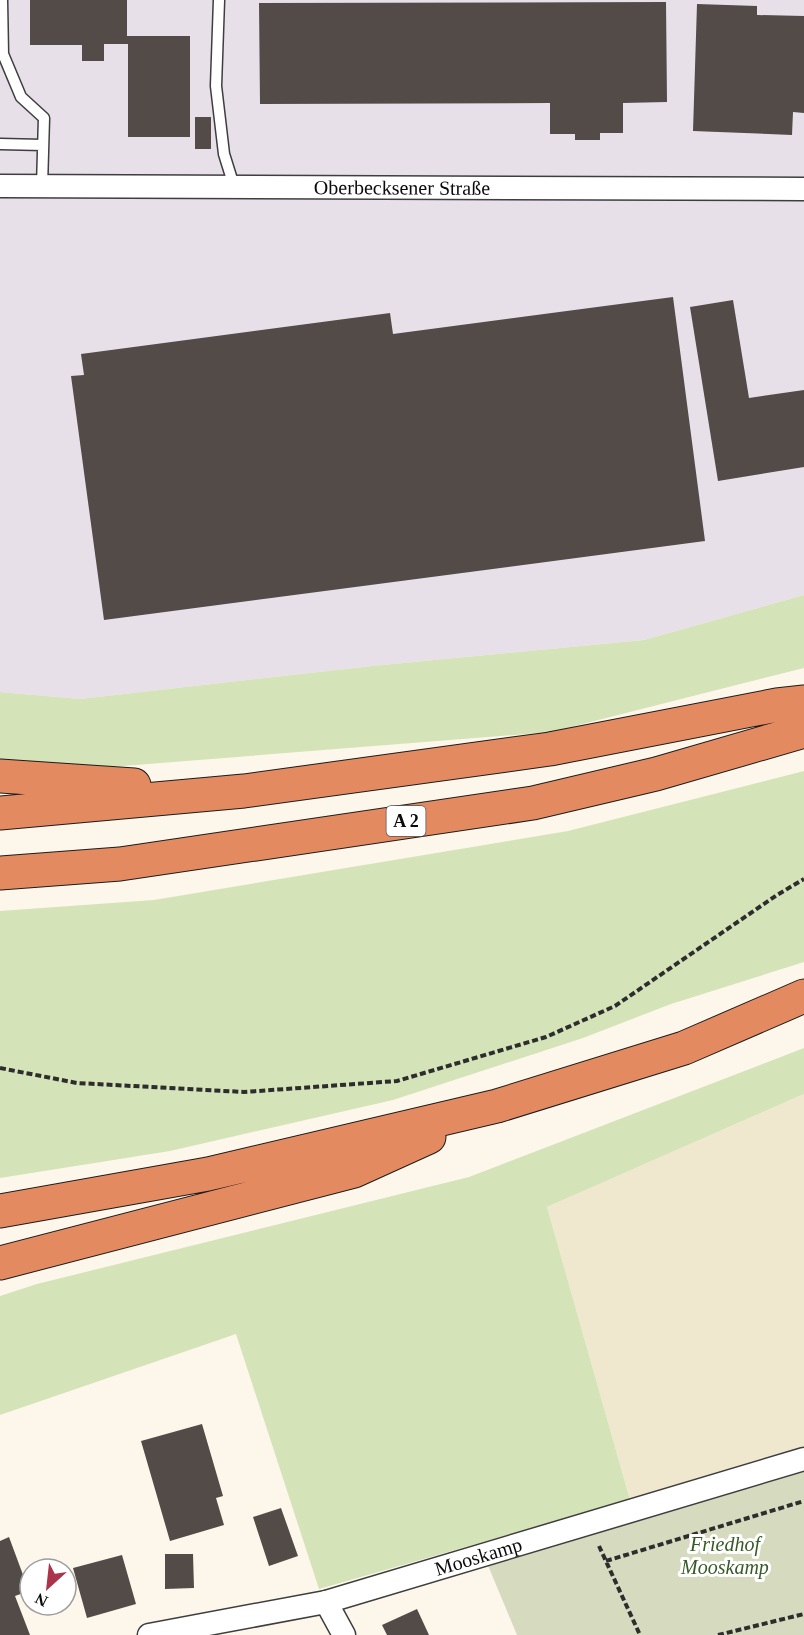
<svg xmlns="http://www.w3.org/2000/svg" width="804" height="1635" viewBox="0 0 804 1635" font-family="'Times New Roman',serif">
<style>
.industrial{fill:#e7e0e9}
.farmland{fill:#f0e8ce}
.green{fill:#d5e3b9}
.cemetery{fill:#d6dbbf}
.building{fill:#524b48}
.lines{fill:none;stroke-linecap:round;stroke-linejoin:round}
.lane-casing{stroke:#3e3e3e;stroke-width:13}
.street-casing{stroke:#3e3e3e;stroke-width:25}
.highway-casing{stroke:#1c1c1c;stroke-width:35}
.path{stroke:#2d2d2d;stroke-width:4;stroke-dasharray:6 3;stroke-linecap:butt}
.lane{stroke:#fff;stroke-width:10}
.street{stroke:#fff;stroke-width:22}
.highway{stroke:#e48a61;stroke-width:33}
.labels{text-anchor:middle;stroke-width:6;stroke-linejoin:round;paint-order:stroke}
.shield{fill:#fff;stroke:#545454;stroke-width:1.5}
.shield-label{font-size:18px;font-weight:bold;fill:#0b0b0b}
.street-label{font-size:20px;fill:#0b0b0b;stroke:#fff}
.park-label{font-size:20px;font-style:italic;fill:#365a23;stroke:#fff}
</style>
<rect width="100%" height="100%" fill="#fdf7eb"/>
<path class="industrial" d="M0,0H804V595L644,640L372,666L80,699L0,692Z"/>
<path class="farmland" d="M804,1094V1449L630,1500L547,1207Z"/>
<path class="green" d="M804,595V668L551,732L60,771L0,762V692L80,699L372,666L644,640Z
M804,771V962L671,1004L583,1038L393,1100L170,1151L0,1178V911L154,900L568,831Z
M804,1048V1094L547,1207L630,1500L319,1589L236,1334L0,1415V1296L37,1284L469,1177Z"/>
<path class="cemetery" d="M804,1449V1635H517L479,1544Z"/>
<path class="building" d="M30,0H127V36H190V137H128V44H104V61H82V45H30Z
M666,2L667,102L623,103V133H600V140H575V134H550V103L260,104L259,3Z
M697,4L757,6V15L804,16V113L793,112L792,135L693,131Z
M195,117H211V149H195Z
M673,297L705,541L104,620L71,376L84,375L81,354L390,313L393,334Z
M733,300L749,398L804,390V467L718,481L690,307Z
M202,1424L223,1496L216,1498L224,1525L170,1541L141,1441Z
M281,1508L298,1556L269,1566L253,1517Z
M9,1537L29,1591L15,1596L30,1635H0V1541Z
M165,1554H193L194,1588L165,1589Z
M122,1555L136,1604L87,1618L73,1568Z
M417,1609L429,1635H387L382,1625Z"/>
<g class="lines">
<defs>
<path id="lane" d="M2,0L3,54L21,97L44,118L42,186
M219,0L216,86L224,154L234,186
M0,144L43,145"/>
<g id="street">
<path id="s1" d="M0,186L804,189"/>
<path d="M326,1602L344,1635"/>
<path id="s2" d="M149,1635L326,1602L804,1459"/>
</g>
<path id="highway" d="M0,776L134,785
M0,813L244,791L550,749L777,705L804,702
M0,873L120,864L533,803L656,774L804,731
M0,1211L208,1174L497,1106L684,1048L804,996
M0,1263L354,1171L429,1137"/>
</defs>
<use href="#lane" class="lane-casing"/>
<use href="#street" class="street-casing"/>
<use href="#highway" class="highway-casing"/>
<path class="path" d="M0,1068L77,1083L244,1092L397,1081L546,1037L615,1006L777,895L804,879
M599,1546L640,1635
M606,1561L804,1501
M718,1635L804,1614"/>
<use href="#lane" class="lane"/>
<use href="#street" class="street"/>
<use href="#highway" class="highway"/>
</g>
<g class="labels">
<rect class="shield" x="386.5" y="806" width="39" height="30" rx="4.5"/>
<g class="shield-label">
<text x="406" y="827">A 2</text>
</g>
<g class="street-label">
<text dy="7" stroke="none"><textPath href="#s1" startOffset="402">Oberbecksener Straße</textPath></text>
<text dy="7" stroke="none"><textPath href="#s2" startOffset="339">Mooskamp</textPath></text>
</g>
<g class="park-label">
<text x="725" y="1551">Friedhof<tspan x="725" dy="23">Mooskamp</tspan></text>
</g>
</g>
<g transform="translate(48 1587) rotate(207)"><circle r="28" fill="#ffffff" stroke="#9d9d9d" stroke-width="1.5"/>
<path d="M0-4.5L10 22L0 15L-10 22Z" fill="#ab334a"/>
<text y="-9" font-size="16" font-weight="bold" text-anchor="middle" fill="#0b0b0b">N</text>
</g>
</svg>
